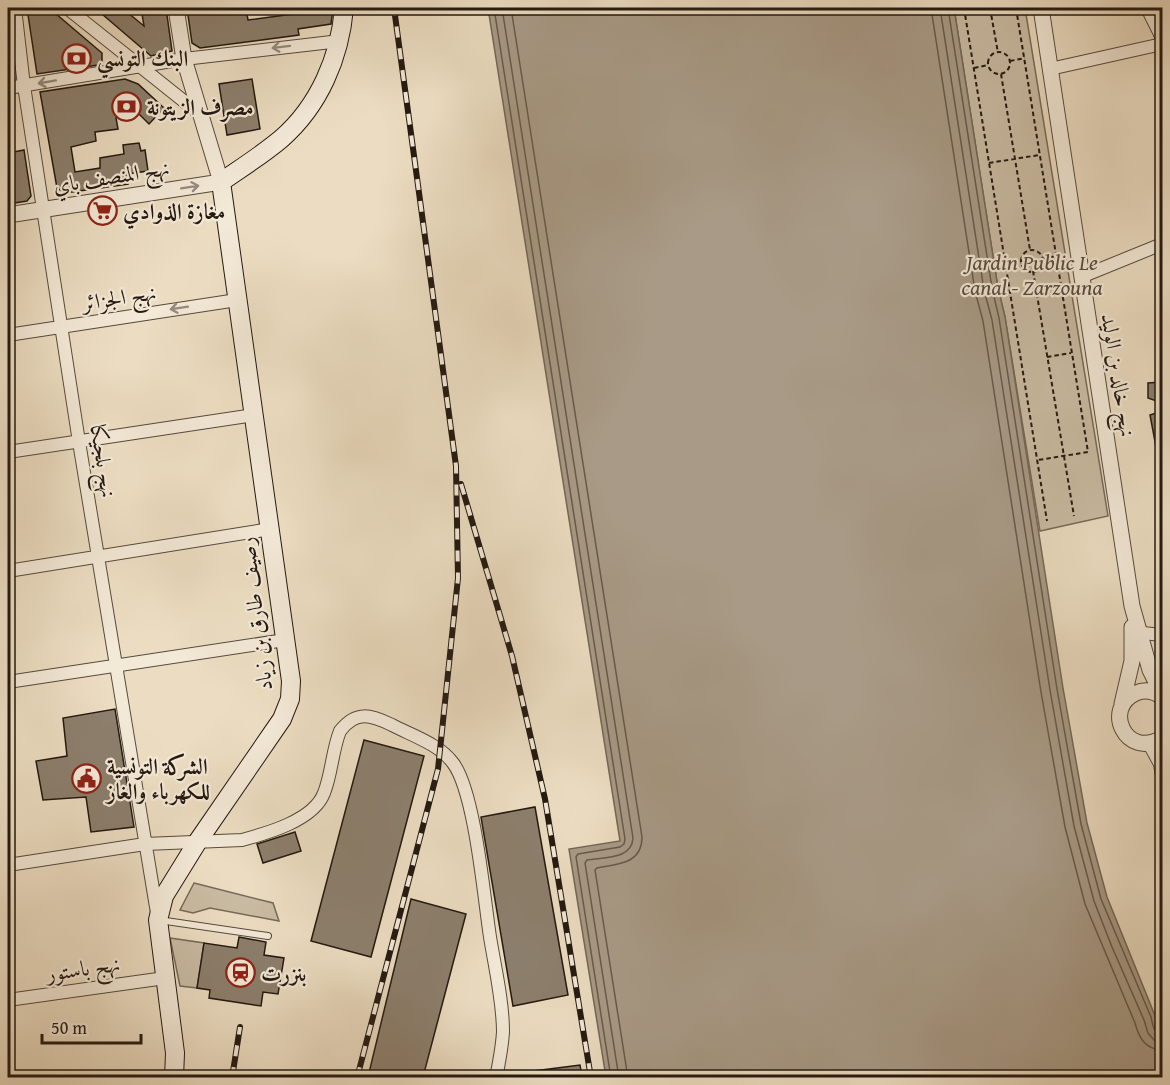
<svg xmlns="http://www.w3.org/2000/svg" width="1170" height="1085" viewBox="0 0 1170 1085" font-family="'Gentium Book Plus',Amiri,serif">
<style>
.green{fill:#cabca4;stroke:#766a5a;stroke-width:1.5}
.water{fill:#a89a86;stroke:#736657;stroke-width:1.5}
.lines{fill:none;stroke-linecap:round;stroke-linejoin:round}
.shore{stroke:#665a4c;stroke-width:1.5}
.building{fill:#8c7f6d;stroke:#231911;stroke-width:1.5}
.service-casing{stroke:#554a3d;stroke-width:8}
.minor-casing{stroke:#554a3d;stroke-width:14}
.tertiary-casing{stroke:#554a3d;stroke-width:17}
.secondary-casing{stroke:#231911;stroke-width:20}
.path{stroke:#231911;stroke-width:2;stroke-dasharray:4.5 3;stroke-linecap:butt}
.service{stroke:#f3e9d7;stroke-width:6}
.minor{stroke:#f3e9d7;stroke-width:12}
.tertiary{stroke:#f3e9d7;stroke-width:15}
.secondary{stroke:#f3e9d7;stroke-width:18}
.rail-casing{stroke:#231911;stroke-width:6}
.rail{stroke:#f3e9d7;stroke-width:4;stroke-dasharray:11;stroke-linecap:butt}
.oneway{stroke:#958b7e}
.labels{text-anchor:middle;stroke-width:4.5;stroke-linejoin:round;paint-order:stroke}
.poi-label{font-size:22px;font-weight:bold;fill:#231911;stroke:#f3e9d7;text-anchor:start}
.street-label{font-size:22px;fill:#231911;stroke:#f3e9d7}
.park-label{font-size:22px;font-style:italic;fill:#554a3d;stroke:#f3e9d7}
</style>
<rect width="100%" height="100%" fill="#ecddc2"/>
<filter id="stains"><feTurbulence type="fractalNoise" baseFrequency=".00333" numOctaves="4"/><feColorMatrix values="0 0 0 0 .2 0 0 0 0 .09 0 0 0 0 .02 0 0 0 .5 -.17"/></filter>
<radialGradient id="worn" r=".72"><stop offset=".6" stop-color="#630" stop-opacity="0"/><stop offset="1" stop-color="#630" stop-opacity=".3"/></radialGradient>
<path class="green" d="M954,8H1025L1108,516L1040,531L1005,317L998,288Z
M194,883L273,903L279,921L210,908L193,913L180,910Z
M170,938L204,943L197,988L180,986Z"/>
<path class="water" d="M488,8H954L998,288L1005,317L1063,688L1087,823L1107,897L1162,1033V1077H606L569,849L620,841Z"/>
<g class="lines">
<path class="shore" d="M494,8L625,839L624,844L620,847L578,854L576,857L611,1078
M502,8L633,838C632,860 603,857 587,860L585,863L619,1078
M511,8L642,837C642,864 618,864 597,868L595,870L628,1078
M931,8L975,291L983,321L1041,692L1065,827L1085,904L1135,1023C1139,1038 1145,1049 1162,1050
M940,8L984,290L992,320L1050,690L1074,826L1094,901L1112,947L1144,1020L1148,1033L1154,1040L1162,1041
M948,8L992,288L999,318L1057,689L1081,824L1101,899L1151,1017C1153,1025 1153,1033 1162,1034"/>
</g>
<path class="building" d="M27,8H49L102,53V61L98,65L37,74Z
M95,8H122L144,26L141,8H166L172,51L151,56Z
M187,8H246L248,20L300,13V8H333L331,24L298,29L299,35L200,48L192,43Z
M125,79L138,84L164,108L149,124L128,103L116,118L118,129L95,132L96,141L71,147L75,172L100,168V158L124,154L123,145L139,143L141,151L145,150L148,171L126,174L128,184L65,193L57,188L40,92Z
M252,79L260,129L227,135L219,84Z
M24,150L31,196L27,201L8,204V153Z
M1162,382V403L1148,398V383Z
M1162,411V451L1157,452L1150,415Z
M115,709L134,827L91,832L86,797L43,800L36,761L67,756L63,718Z
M364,740L424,756L371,957L311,941Z
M535,807L568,995L513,1006L481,817Z
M295,832L301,851L263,863L257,844Z
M411,899L466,914L423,1077H368Z
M239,937L266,942L264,955L284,958L278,994L263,992L261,1006L209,998L210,990L197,988L204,943L237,948Z
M580,1065L582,1077H535L534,1071Z"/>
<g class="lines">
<defs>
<path id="service" d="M159,920L268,936"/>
<path id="minor" d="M15,8L24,86L79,442L157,913
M67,8L200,114
M1147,8L1162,38
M1050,69L1162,44
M8,88L184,59L340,41
M1081,277L1162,244
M8,335L237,300
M8,452L254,415
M8,571L270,529
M1133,632L1162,635
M8,682L285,640
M1149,744L1160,764L1162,776
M8,865L145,844L242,840C268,833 314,820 324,793C332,773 332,751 340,731C356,710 371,715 392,725C413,736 439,744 453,763C475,792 484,898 490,937C495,968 503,1001 503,1032C502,1048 499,1063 496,1078
M8,1000L165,978"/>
<path id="tertiary" d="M1041,8L1132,606L1150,670L1162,694
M8,215L221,182L184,59L176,8
M1162,697C1154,691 1145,689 1136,693C1102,708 1126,760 1162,738
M1122,704L1132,661V627"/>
<path id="secondary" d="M174,1078L175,1053L158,920L164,896L198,841L282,719L290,699L291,681L221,182C241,168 262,155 281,139C319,106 340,57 344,8"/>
</defs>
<use href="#service" class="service-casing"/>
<use href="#minor" class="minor-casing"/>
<use href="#tertiary" class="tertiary-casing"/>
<use href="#secondary" class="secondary-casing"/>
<path class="path" d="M964,8L1047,521
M990,8L998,53
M1016,8L1088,452L1038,460
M988 63a11 11 0 1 1 22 0a11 11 0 1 1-22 0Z
M1010,61L1025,58
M974,68L988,65
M1001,74L1030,250
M989,163L1039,155
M1021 261a11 11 0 1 1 22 0a11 11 0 1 1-22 0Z
M1042,259L1056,256
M1006,266L1021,263
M1033,271L1074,516
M1047,357L1071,353"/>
<use href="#service" class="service"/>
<use href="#minor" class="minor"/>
<use href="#tertiary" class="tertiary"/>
<use href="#secondary" class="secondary"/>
<defs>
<path id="rail" d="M461,484L512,656L545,799L591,1078
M232,1078L240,1027
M357,1078L438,769L458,578L456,466L394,8"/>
</defs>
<use href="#rail" class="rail-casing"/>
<use href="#rail" class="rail"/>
</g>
<defs><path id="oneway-shaft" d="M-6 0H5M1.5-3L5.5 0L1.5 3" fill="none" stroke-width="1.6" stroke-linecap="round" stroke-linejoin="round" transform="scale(1.5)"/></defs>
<g class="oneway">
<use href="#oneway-shaft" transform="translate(281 47) rotate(173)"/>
<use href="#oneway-shaft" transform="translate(47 82) rotate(170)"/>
<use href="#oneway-shaft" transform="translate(190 187) rotate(-9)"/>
<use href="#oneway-shaft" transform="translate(179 308) rotate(171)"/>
</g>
<defs>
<symbol id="bank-ring" viewBox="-11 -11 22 22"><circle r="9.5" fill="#f3e9d7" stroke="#8f2418" stroke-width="1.5"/><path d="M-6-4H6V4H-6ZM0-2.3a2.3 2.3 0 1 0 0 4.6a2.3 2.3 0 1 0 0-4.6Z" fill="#8f2418"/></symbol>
<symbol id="supermarket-ring" viewBox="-11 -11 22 22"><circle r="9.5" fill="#f3e9d7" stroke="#8f2418" stroke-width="1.5"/><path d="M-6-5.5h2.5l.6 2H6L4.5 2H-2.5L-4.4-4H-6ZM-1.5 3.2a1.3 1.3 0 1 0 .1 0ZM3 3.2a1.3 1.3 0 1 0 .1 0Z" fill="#8f2418"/></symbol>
<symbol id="civic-ring" viewBox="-11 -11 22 22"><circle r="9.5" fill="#f3e9d7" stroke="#8f2418" stroke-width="1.5"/><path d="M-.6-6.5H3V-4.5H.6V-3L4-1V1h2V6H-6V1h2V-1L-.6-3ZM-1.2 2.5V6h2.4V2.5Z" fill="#8f2418"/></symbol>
<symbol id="station-ring" viewBox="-11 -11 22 22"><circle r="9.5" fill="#f3e9d7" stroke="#8f2418" stroke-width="1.5"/><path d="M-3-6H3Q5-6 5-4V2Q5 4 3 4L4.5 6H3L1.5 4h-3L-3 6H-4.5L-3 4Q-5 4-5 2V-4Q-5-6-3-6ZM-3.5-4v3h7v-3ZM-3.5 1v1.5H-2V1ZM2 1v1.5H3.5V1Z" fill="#8f2418"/></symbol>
</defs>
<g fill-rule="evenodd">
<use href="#bank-ring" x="60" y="42" width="33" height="33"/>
<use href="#bank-ring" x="110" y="90" width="33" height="33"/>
<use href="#supermarket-ring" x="86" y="194" width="33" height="33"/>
<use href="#civic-ring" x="70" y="762" width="33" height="33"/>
<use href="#station-ring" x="224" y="956" width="33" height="33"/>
</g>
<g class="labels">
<g class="poi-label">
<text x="97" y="66">البنك التونسي</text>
<text x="147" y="115">مصرف الزيتونة</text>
<text x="123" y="219">مغازة الذوادي</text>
<text x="107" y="774">الشركة التونسية<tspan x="107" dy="25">للكهرباء والغاز</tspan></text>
<text x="261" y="981">بنزرت</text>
</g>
<g class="street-label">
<text transform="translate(111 176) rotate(-9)" y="8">نهج المنصف باي</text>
<text transform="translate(119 297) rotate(-9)" y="8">نهج الجزائر</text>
<text transform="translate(1119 375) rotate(81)" y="8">نهج خالد بن الوليد</text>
<text transform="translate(104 461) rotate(81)" y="8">نهج بلجيكا</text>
<text transform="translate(255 614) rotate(-97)" y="8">رصيف طارق بن زياد</text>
<text transform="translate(83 968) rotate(-8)" y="8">نهج باستور</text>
</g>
<g class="park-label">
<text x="1032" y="270">Jardin Public Le<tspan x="1032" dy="25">canal - Zarzouna</tspan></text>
</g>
</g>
<rect width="1170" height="1085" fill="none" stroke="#ecddc2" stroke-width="30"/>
<rect x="9" y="9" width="1152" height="1067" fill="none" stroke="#231911" stroke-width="3"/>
<rect x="15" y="15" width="1140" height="1055" fill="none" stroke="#231911" stroke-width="1.5"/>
<path d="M42 1034v9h99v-9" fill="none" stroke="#231911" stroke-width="3"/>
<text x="51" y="1034" font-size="18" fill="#231911" stroke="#f3e9d7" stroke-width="4.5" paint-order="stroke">50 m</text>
<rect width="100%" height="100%" filter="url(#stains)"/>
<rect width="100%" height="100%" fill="url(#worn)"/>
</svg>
